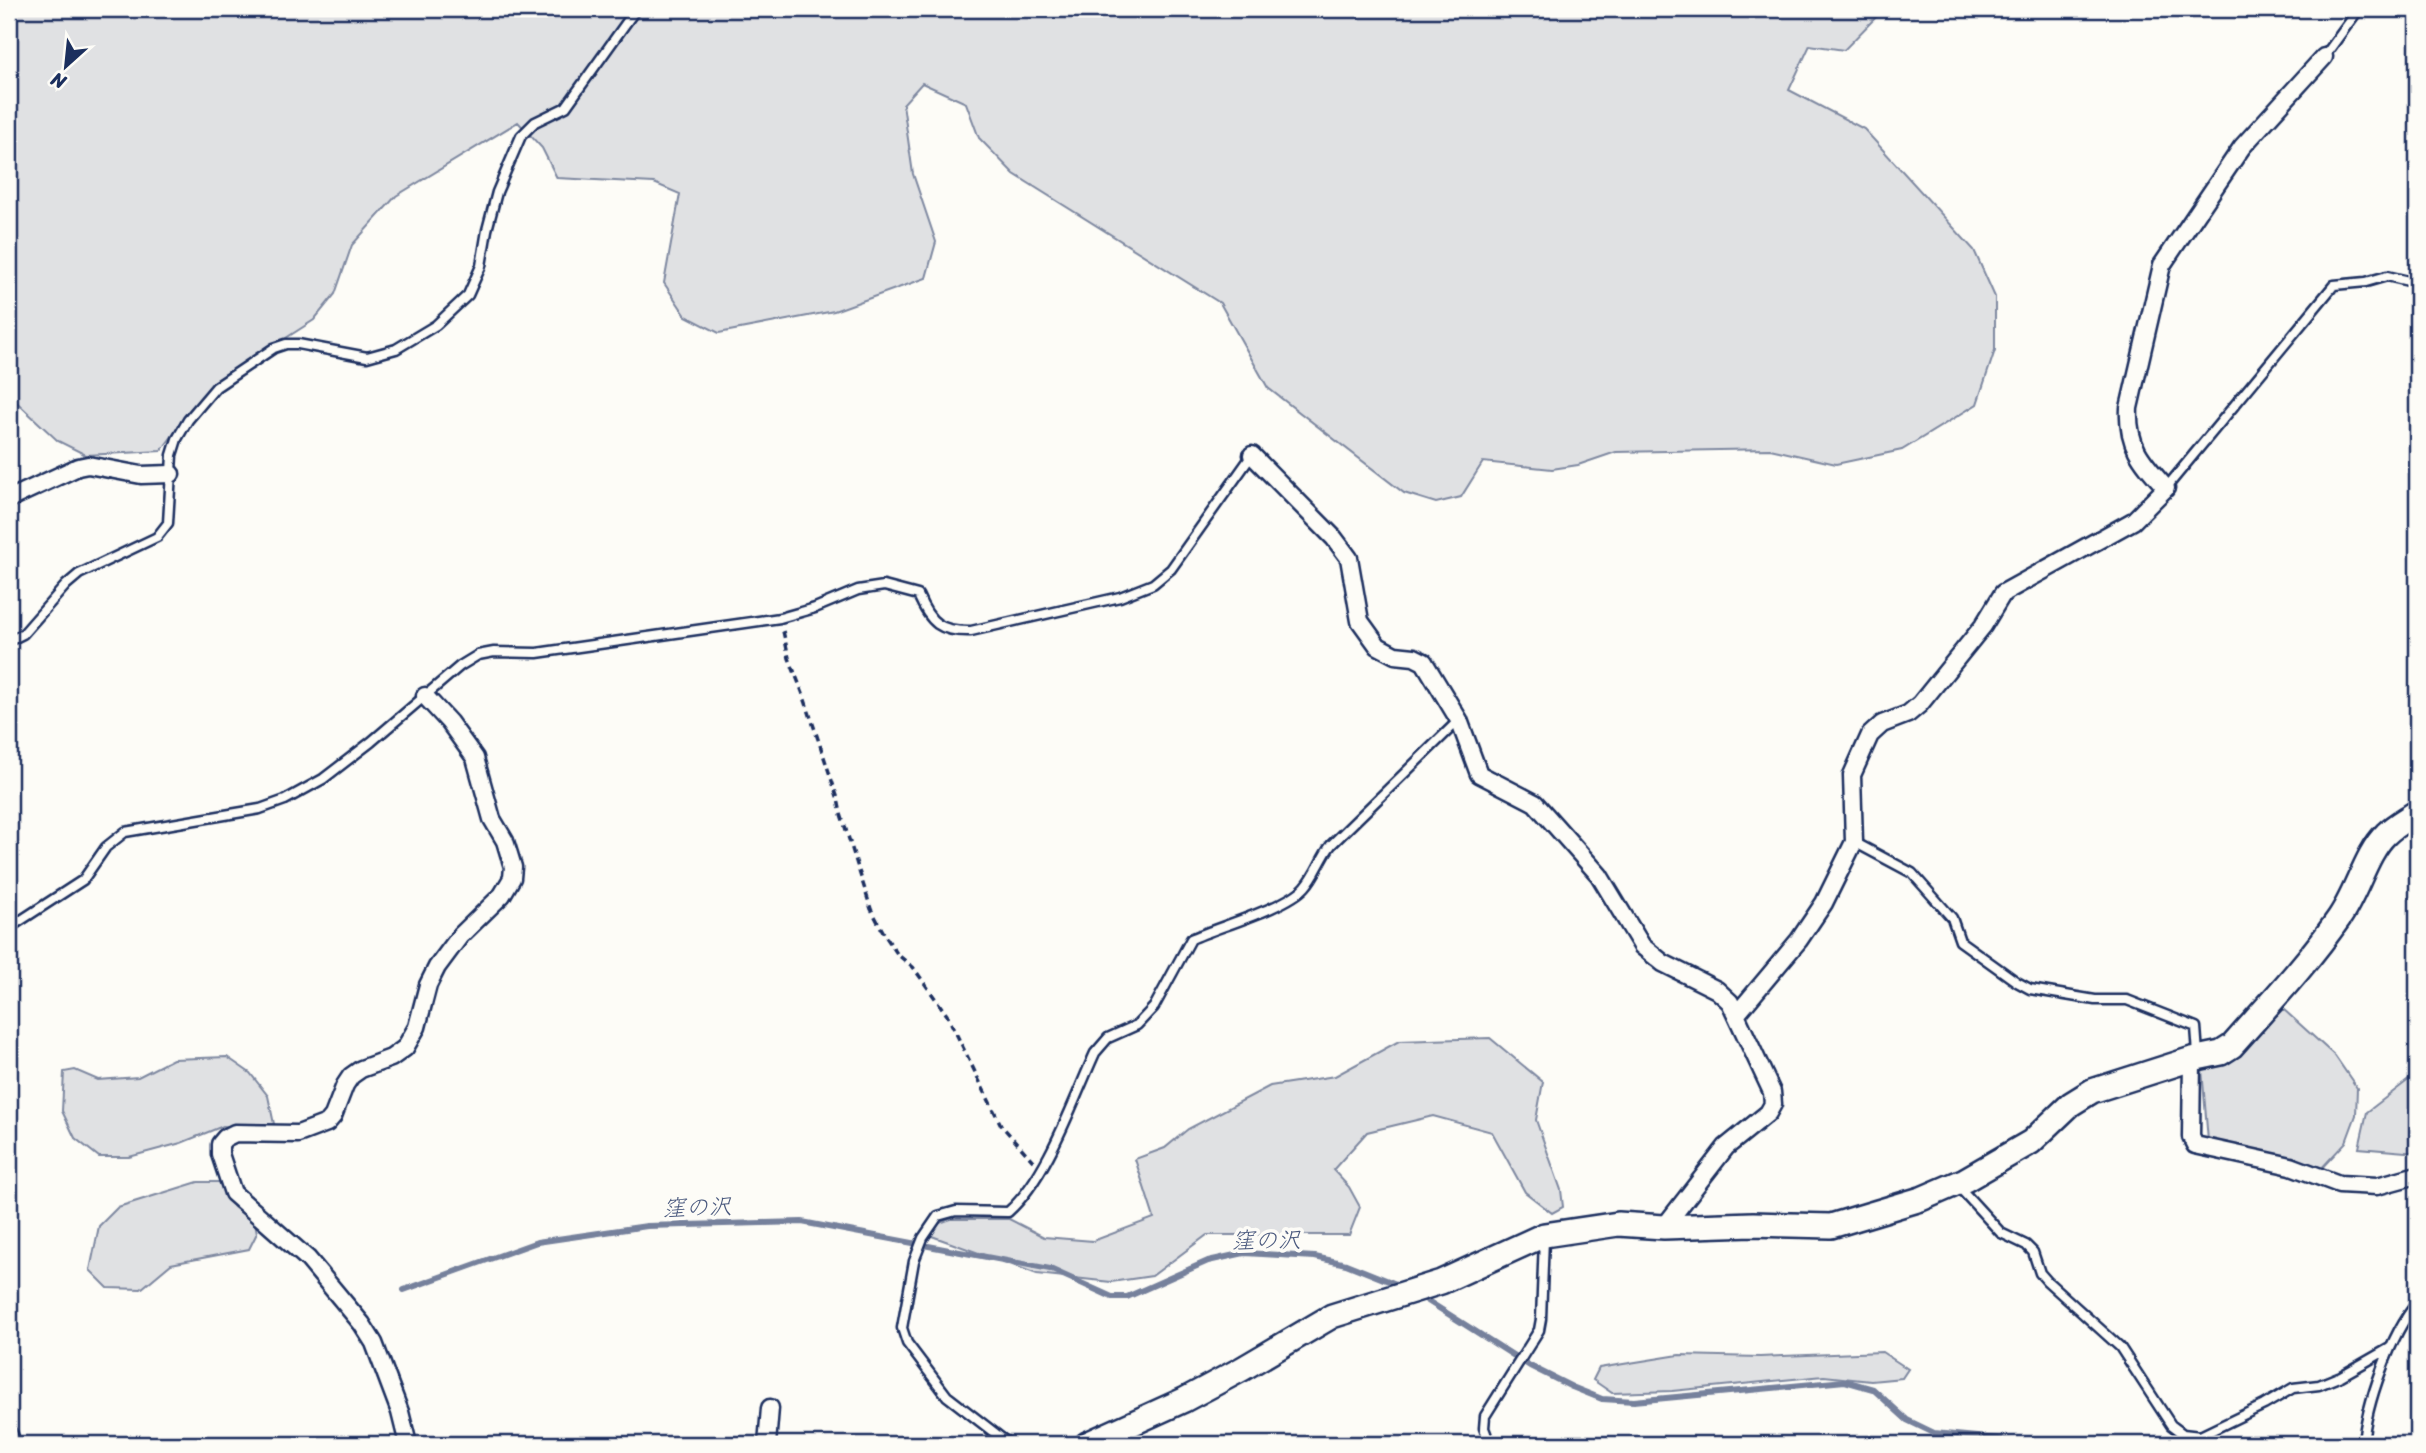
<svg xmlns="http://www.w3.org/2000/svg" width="2426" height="1453" viewBox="0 0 2426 1453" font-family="Sriracha,'Klee One',sans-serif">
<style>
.green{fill:#e0e1e3;stroke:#7e88a0;stroke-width:2}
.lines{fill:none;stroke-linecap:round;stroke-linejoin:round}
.stream{stroke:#76819c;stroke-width:6}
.lane-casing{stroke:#1b2f5e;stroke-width:13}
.street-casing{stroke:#1b2f5e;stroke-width:21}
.secondary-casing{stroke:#1b2f5e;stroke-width:28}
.path{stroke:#1b2f5e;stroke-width:3.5;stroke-dasharray:7 5;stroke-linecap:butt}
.lane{stroke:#fdfcf7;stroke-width:8}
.street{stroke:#fdfcf7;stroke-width:16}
.secondary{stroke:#fdfcf7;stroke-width:23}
.labels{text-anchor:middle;stroke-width:7;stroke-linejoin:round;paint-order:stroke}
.water-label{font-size:23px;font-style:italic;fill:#49587d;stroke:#fdfcf7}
</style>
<rect width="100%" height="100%" fill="#fdfcf7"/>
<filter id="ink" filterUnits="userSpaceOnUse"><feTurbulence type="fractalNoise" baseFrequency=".0143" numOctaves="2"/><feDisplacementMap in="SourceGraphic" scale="14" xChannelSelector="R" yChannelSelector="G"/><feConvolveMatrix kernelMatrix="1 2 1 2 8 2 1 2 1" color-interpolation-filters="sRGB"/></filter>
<g filter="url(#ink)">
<path class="green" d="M9,9H1881L1880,13L1844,50L1810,45L1789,90L1864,129L1974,250L1995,297V350L1977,404L1902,450L1836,464L1770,449L1616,452L1578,465L1552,469L1483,462L1461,497L1436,503L1404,493L1268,388L1220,303L1014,174L979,138L966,103L922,83L903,104L913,174L936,242L926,278L834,311L719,333L686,316L664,283L680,194L654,183L557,178L542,148L518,122L396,196L352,245L335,294L314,320L247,363L190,412L161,451L86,455L58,441L9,395Z
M2283,1009L2335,1056L2357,1088L2356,1115L2346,1142L2319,1171L2208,1141L2202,1069L2219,1066L2232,1060Z
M1490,1038L1543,1082L1536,1120L1561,1190L1563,1207L1552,1213L1525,1192L1492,1132L1433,1116L1367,1132L1333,1170L1349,1187L1360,1207L1349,1235H1207L1152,1276L1111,1282L1037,1274L929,1235L931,1226L951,1219H1009L1044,1237L1093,1241L1154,1218L1135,1159L1165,1148L1188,1129L1270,1086L1335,1076L1399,1041Z
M227,1057L250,1073L268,1096L274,1124L256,1128L223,1126L181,1143L129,1157H99L75,1138L62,1111L64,1072L75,1070L98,1080L138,1077L173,1059Z
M2415,1075H2417V1153L2359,1148L2367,1112Z
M198,1182H219L234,1207L255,1222L257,1233L249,1249L171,1264L141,1289L108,1288L90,1270L99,1226L118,1207Z
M1882,1352L1908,1369L1902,1378L1871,1381L1824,1376L1672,1391L1612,1393L1593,1380L1599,1368L1679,1355L1760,1357Z"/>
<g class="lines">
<path class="stream" d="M404,1290L537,1242L647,1226L802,1222L1050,1269L1112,1297H1127L1208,1261L1244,1253L1315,1257L1346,1264L1401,1286
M1420,1296L1530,1366L1572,1387L1602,1399L1634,1401L1845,1381L1873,1389L1907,1420L1934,1433L1998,1439L2021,1444"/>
<defs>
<path id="lane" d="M2324,57L2359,9
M2166,488L2334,285L2366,282L2387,276L2417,283
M9,641L23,634L66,585L79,574L157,537L168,523L172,455L177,439L188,420L216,387L274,348L286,344H298L367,357L396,349L436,325L468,295L481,266L487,230L497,192L521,136L535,122L566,107L636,9
M1854,842L1912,873L1952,918L1960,941L2017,982L2030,989L2095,1000H2127L2196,1027L2198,1054
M9,928L83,880L106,847L125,832L260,809L285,800L323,779L371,742L460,666L478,655L494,652L537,653L780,618L815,608L858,590L884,586L918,595C930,623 940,632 971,631L1120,597L1153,584L1171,569L1252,455
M1958,1186L2001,1233L2026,1245L2033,1252L2040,1273L2047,1281L2120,1347L2171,1425L2183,1434L2200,1436L2264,1405L2293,1388L2319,1385L2341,1376L2390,1348
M1009,1444L947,1396L907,1343L902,1328L914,1261L923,1238L938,1216L956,1211L1008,1212C1047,1178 1073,1101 1095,1053L1108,1038L1137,1025L1154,1007L1191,939C1220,926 1286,908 1305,887C1316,875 1321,858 1331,845L1459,720
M1490,1444L1484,1428L1485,1416L1539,1330L1541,1319L1544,1238
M2363,1444C2366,1405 2391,1333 2417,1303"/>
<path id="street" d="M1252,455L1334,538L1349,558L1360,621L1378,646L1395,655L1414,657L1424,662L1459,720L1479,774L1535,803L1599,875L1642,946L1663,963L1717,990L1730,1002L1772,1092L1773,1104L1768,1113L1726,1147L1664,1227
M9,499L78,467L88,465L141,475L171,474
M1737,1014L1799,940L1824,903L1854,842L1852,775L1870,735L1882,724L1908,714L1920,704L1983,626L2003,593L2133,521L2166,488C2142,461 2127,446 2129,408L2162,265L2242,147L2324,57
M2192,1059L2191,1137L2195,1145L2291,1166L2339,1184L2377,1186L2417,1175
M9,1435L12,1444
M408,1444L400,1412L374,1343L362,1324L308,1259L233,1193L220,1154V1144L225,1138L235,1133L298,1134L327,1123L333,1116L345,1085L351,1076L361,1069L391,1058L405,1048L417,1027L428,985L437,967L460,936L502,895L512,878L513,867L505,841L492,819L475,758L449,722L425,696
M767,1444L770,1408"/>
<path id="secondary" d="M1087,1444L1184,1400L1242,1369L1332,1316L1441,1282L1544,1235L1618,1224L1664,1227L1753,1224L1831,1226L1921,1199L1965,1180L2031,1142L2071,1104L2092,1091L2192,1059L2221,1053L2232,1046C2269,1004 2307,964 2339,918C2357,893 2366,853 2386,834C2395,825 2407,819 2417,812"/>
</defs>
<use href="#lane" class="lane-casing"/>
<use href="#street" class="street-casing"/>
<use href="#secondary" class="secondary-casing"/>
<path class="path" d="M783,631L789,658L803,694L838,799L841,814L871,909L886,937L898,955L913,967L947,1015L1001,1125L1033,1161"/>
<use href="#lane" class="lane"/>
<use href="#street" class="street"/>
<use href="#secondary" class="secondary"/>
</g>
</g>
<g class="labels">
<g class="water-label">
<text transform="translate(697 1207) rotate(-2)" y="8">窪の沢</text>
<text transform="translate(1266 1240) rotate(-1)" y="8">窪の沢</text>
</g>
</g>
<rect width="2426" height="1453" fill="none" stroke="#fdfcf7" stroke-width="35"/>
<rect x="18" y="18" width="2391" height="1418" fill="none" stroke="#1b2f5e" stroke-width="2.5" filter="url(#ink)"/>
<g transform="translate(66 66) rotate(207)" stroke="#fdfcf7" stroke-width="5" paint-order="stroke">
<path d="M0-5L12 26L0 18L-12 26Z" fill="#1b2f5e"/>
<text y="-10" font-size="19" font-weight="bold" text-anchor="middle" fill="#1b2f5e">N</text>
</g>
</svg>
